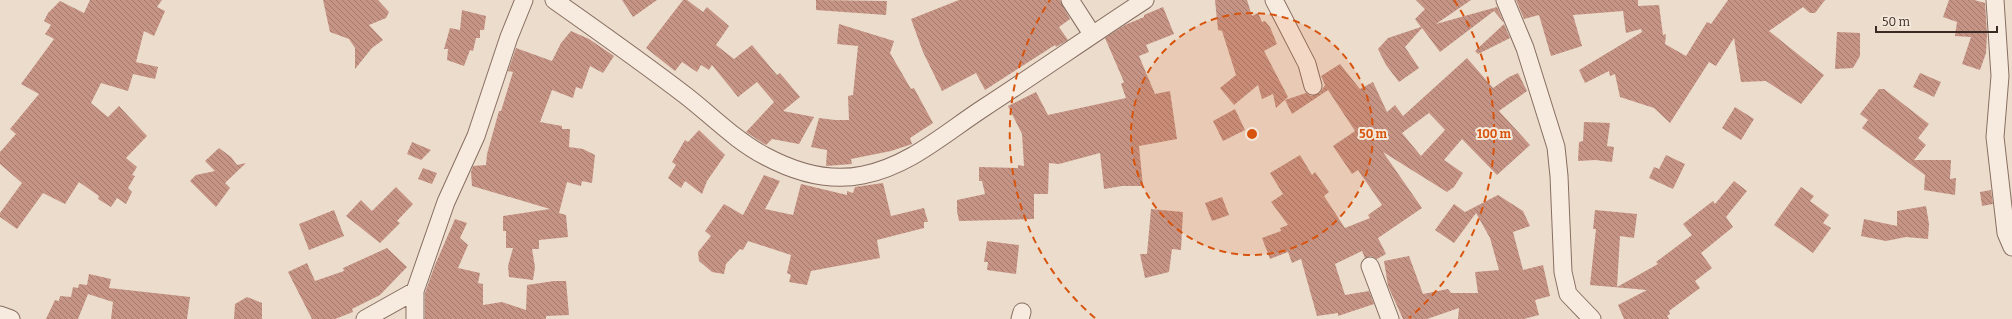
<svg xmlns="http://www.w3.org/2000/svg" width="2012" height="319" viewBox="0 0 2012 319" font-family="Bitter,serif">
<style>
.building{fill:url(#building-back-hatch);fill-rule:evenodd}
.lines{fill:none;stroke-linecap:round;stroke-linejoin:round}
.minor-casing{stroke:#876e61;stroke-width:19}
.minor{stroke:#f7ebdf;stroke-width:17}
.ring{fill:none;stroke:#d7540e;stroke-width:2;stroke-dasharray:7 5}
.centre{fill:#d7540e;stroke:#f4e8db;stroke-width:2}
.ring-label{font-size:12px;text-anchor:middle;font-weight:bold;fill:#d7540e;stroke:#f4e8db;stroke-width:4;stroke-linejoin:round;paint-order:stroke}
</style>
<defs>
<pattern id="building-back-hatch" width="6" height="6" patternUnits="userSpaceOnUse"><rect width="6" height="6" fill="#c69485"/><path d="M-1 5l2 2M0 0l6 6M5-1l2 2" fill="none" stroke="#a2796c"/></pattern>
</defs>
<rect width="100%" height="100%" fill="#ecdccc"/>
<path class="building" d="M90,0H162L157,7L165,11L154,36L144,31L136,62L158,67L155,79L133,74L128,91L101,83L91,103L108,117L119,106L147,136L126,158L137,167L132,175L135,176L128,188L132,192L126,204L117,198L111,207L98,199L99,196L79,182L65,204L43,193L17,229L0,217V213L22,183L0,164V152L16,134L10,129L39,94L21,84L54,39L45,34L51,25L44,21L48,13L60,1L84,13Z
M323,0H378L389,12L386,18L369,25L383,40L372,48L355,69V48L349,39L330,32Z
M622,0H657L633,17Z
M683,0H687L703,12L707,7L729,26L716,45L734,59L752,45L777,75L780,73L800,97L783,111L814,117L799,144L772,139L766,145L746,132L774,102L757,82L738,97L712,65L709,70L701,65L697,72L682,62L675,71L646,48Z
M816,0L887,1L886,15L816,10Z
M959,0H1060L1070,19L1059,27L1068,40L1056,47L1055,45L985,90L976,73L942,91L923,52L911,19Z
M1215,0H1247L1252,16L1258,13L1262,22L1265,21L1270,27L1277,44L1264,51L1288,97L1276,108L1273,94L1262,99L1258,85L1234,105L1220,88L1236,75L1222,31L1218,30Z
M1416,0H1471L1436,24L1497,7L1504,23L1494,11L1440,52L1422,28L1405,47L1419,68L1399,82L1386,65L1378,49L1388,38L1421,27L1415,19L1425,9Z
M1516,0H1638V6L1659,5L1663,35L1666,34L1665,44L1686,56L1707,22L1711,24L1728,0H1825L1815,13H1810L1803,7L1769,31L1824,75L1801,104L1766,81L1741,82L1734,38L1716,66L1709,62L1670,123L1654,108L1620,97L1615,74L1610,76L1609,71L1585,83L1579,70L1642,32L1641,29L1626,33L1623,11L1573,15L1582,46L1551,56L1539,15L1524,19Z
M1949,0H1974L1985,3L1987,34L1986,53L1980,70L1962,64L1971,37L1955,36L1957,22L1943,17Z
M1163,7L1174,34L1146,45L1149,52L1139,56L1155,94L1170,91L1177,139L1139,146L1143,186H1122L1104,189L1100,153L1059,164L1049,163L1048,194H1034V219L959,221L957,211V200L985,194L982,181H979V167L1018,168V165L1024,166L1022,134L1008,106L1036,92L1048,115L1126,98L1121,84L1124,82L1105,38L1125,25L1144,17V15Z
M462,10L486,16L484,30H480V38H476L473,51L470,50L464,66L447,60L448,49H444L450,28L460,30Z
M839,24L894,41L890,53L911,89L914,88L933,123L910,138L912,144L891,151L851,159L852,164L826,166L827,150L811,147L819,118L835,120H849L848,96L853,95L858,46L837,44Z
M1504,24L1510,38L1478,54L1475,51Z
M571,31L589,39L614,56L603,73L590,66L582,89L576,87L573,98L552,90L540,122L562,126V129H570L569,147L583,149L595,155L592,183L582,181L581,186L567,182L559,213L566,215L568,237L539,240V249H532L535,267L533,280L509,277L508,266L513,248H506V231H503V216L550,209L472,186L471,172L473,166L486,165L487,154L499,111H501L513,72L508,71L516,48L552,61L561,43Z
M1837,32L1860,33V56L1853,68L1835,69Z
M1467,58L1493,88L1509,77L1518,73L1527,91L1499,111L1530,145L1497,175L1462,139L1444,160L1463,173L1454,187L1447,192L1383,152L1422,208L1378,238L1386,254L1377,259L1371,256L1365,258L1362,251L1335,264L1345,295L1369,291L1374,304L1338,316V313L1317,316L1301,259L1292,263L1288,252L1270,259L1262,238L1281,231L1280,228L1288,225L1271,202L1283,194L1270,173L1300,155L1312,175L1315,172L1329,192L1324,196L1345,228L1370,218L1368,215L1382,205L1358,170L1352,174L1333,146L1355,131L1328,90L1292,114L1285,100L1306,93L1311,96L1320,93L1325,85L1321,76L1340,64L1360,89L1373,82L1387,112L1395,105L1403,116ZM1429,113L1445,130L1421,156L1402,133Z
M1920,73L1941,82L1934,97L1913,87Z
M1879,89H1884L1929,124L1918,138L1926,145L1914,160H1951L1950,179L1956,178L1955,195L1924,190L1925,175L1862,128L1868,120L1860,114Z
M1735,107L1754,119L1741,140L1722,128Z
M1235,109L1245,130L1223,141L1213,121Z
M1584,122L1610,123L1607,146L1614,147L1612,162L1595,160L1578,161L1579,142L1583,141Z
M699,130L725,155L707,181L702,194L685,181L681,188L668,178L676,165L672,162L685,140L688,142Z
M412,142L431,150L421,160L407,154Z
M219,148L231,157L237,165L246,163L225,183L230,188L216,207L190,181L196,175L215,171L205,161Z
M1666,155L1685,164L1673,189L1649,178L1654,167L1659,169Z
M423,168L437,173L432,184L418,179Z
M764,175L780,181L765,209L793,215L801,184L847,195V191L853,193L855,187L883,183L891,216L924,208L928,222H924V228L877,240L880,258L811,271L807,285L789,282L791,275L787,273L791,255L748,241L743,250L740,249L726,264L724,274L712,272L699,261L698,252L711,236L705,231L724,204L743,215Z
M1734,181L1747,191L1726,217L1733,227L1701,253L1712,268L1695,281L1700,288L1669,311L1670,314L1667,316L1669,319H1624L1618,305L1647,290L1590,285L1596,229H1593L1595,210L1637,214L1634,238L1620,236L1617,287L1658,264L1656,262L1692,235L1683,224L1713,201L1715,204Z
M396,187L413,204L397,221L400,223L380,243L346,216L361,200L372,211Z
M1801,187L1814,196L1810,201L1829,215L1823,223L1831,228L1813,253L1774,225Z
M1991,190L1993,204L1982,206L1980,192Z
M1498,195L1523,211L1530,226L1513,232L1523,270L1543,265L1550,296L1535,300L1539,315L1524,319H1458L1459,308L1427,319H1403L1388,286L1384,261L1409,256L1423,294L1448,289L1451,293H1478L1475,272L1499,270L1490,238L1476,213L1454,243L1435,230L1454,204L1465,212Z
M1222,197L1229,215L1212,221L1205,203Z
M1926,206L1929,224L1928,239L1906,237L1886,241L1861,236L1864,219L1897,226V211Z
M1151,209L1183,212L1181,250L1172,249L1169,272L1145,278L1140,254H1147Z
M334,210L344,236L309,250L299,224Z
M455,219L467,223L460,238L468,245L458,268L480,273L478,283L483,284V305L502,302L526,310L527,285L554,281H566L569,315L546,316V319H425V293L435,265Z
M987,241L1019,245L1016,274L987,270L988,262H984Z
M387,248L407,267L380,295L352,309L353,312L335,319H312L288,272L307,263L315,281L344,271L343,268Z
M89,274L111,279L109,288L190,297L187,319H111L113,302L88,294L78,319H46L55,300L59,301L60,296L71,297L73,287L78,288L79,284L87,285Z
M247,297L262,303V319H234L235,304Z"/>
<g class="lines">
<defs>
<path id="minor" d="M554,0C598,31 642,62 685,95C711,115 736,141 765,156C795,172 830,182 863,175C909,166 944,134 982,109C1037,73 1090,36 1145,0
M1070,0L1092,34
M1274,0L1307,64L1313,86
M1505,0L1525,48L1556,147L1559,176L1563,272L1568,294L1592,319
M1995,0L2000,76L1995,137L2006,233L2012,247
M1370,266L1390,319
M0,315L11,319
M365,319L415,291
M415,319V291L446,202L476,136L509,37L524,0
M1020,319L1022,312"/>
</defs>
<use href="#minor" class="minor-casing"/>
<use href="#minor" class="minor"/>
</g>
<circle cx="1252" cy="134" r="121" fill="#d7540e" fill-opacity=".12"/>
<g class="ring">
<circle cx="1252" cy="134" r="121"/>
<path d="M1095 318A242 242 0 0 1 1050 0M1454 0A242 242 0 0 1 1409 318"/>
</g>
<circle cx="1252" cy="134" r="6" class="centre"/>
<g class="ring-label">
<text x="1373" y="138">50 m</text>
<text x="1494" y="138">100 m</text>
</g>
<path d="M1876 26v6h121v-6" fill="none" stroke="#3a2a23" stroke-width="2"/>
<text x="1882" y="26" font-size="12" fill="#3a2a23" stroke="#f4e8db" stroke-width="3" paint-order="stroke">50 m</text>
</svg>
